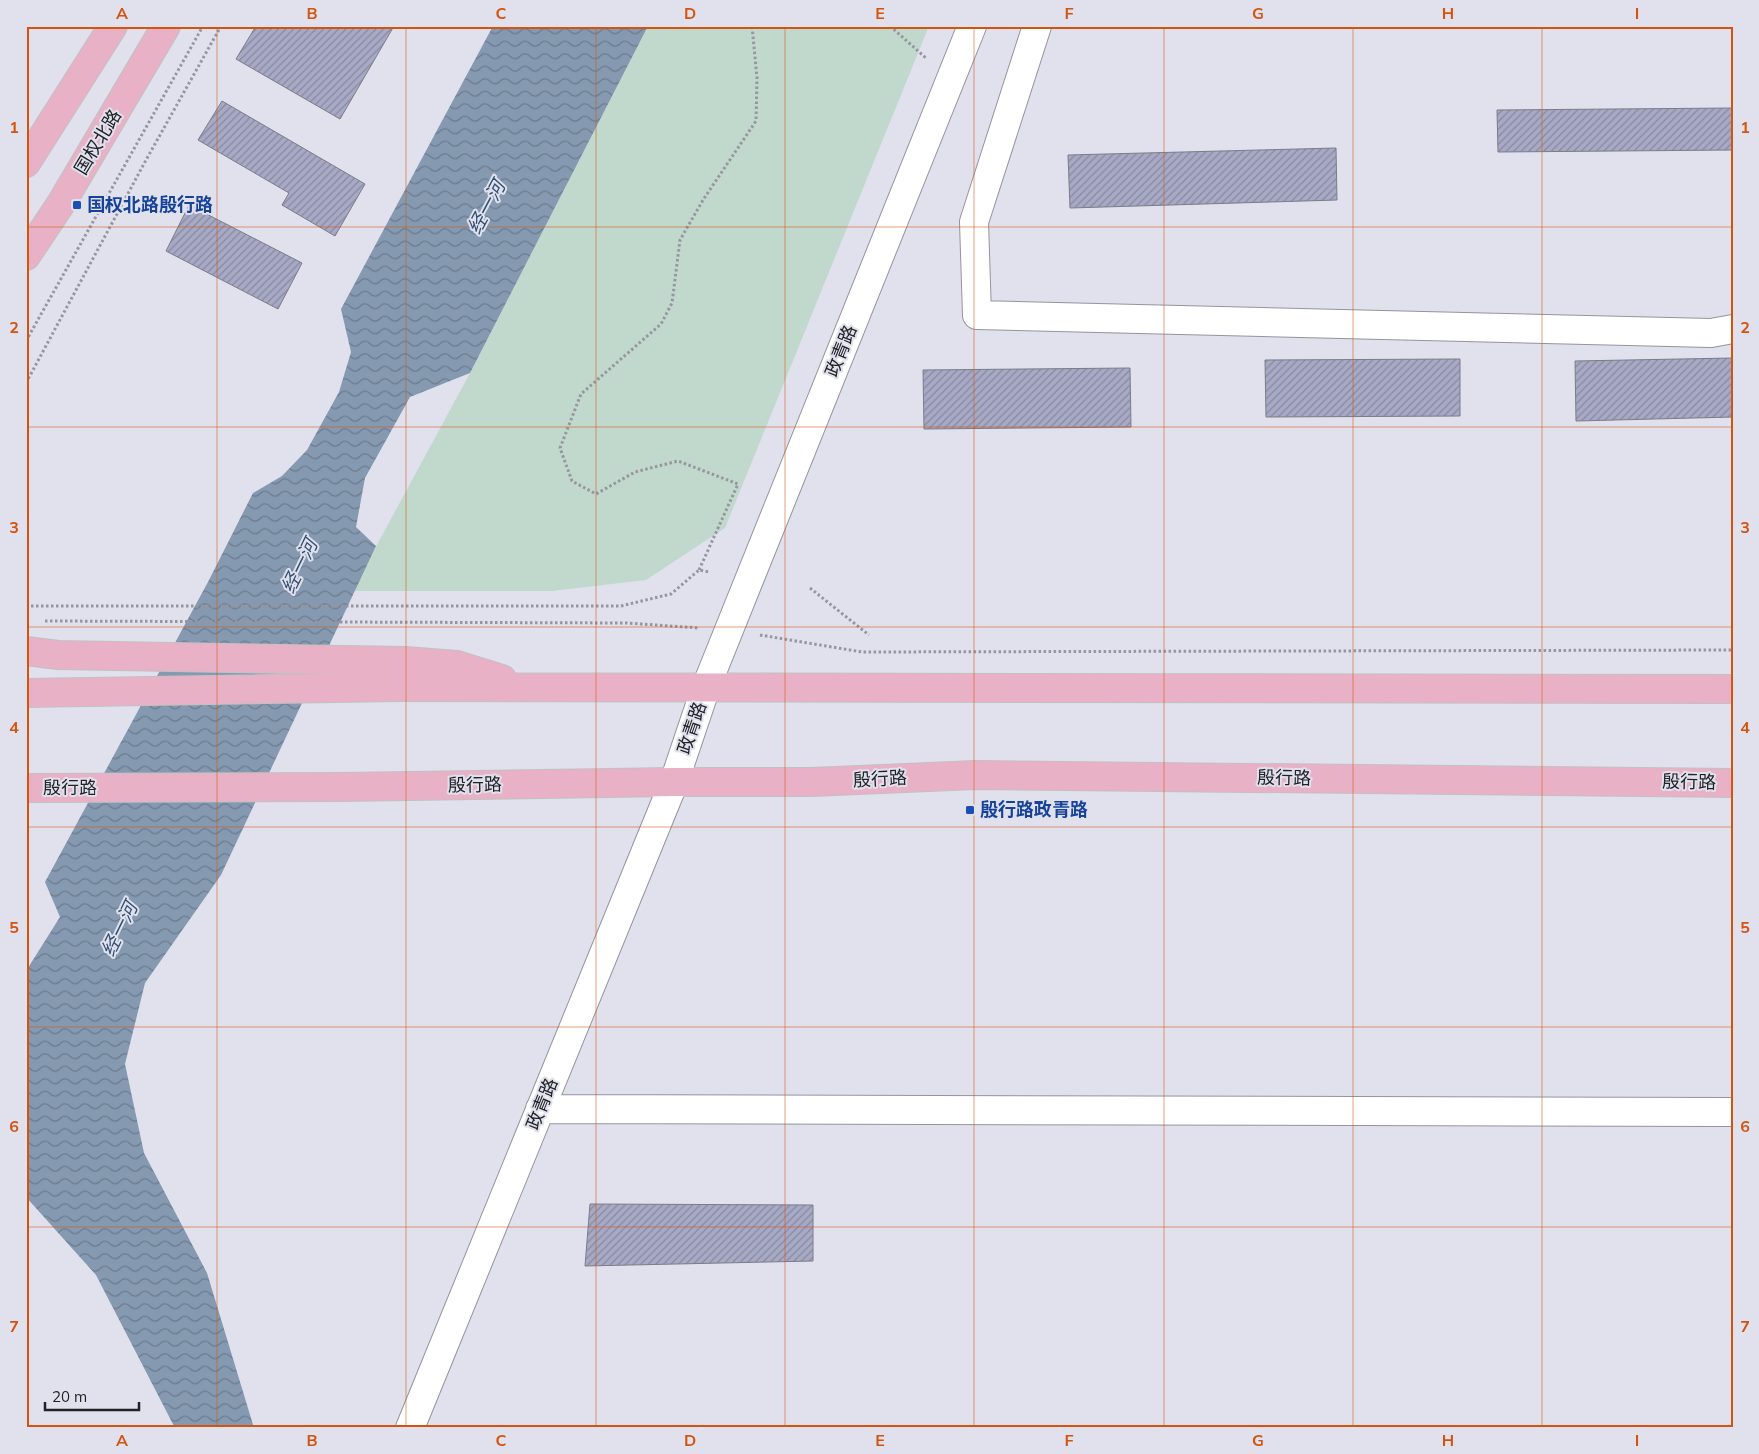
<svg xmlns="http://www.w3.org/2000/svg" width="1759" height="1454" viewBox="0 0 1759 1454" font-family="Mulish,'Noto Sans SC',sans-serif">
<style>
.green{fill:#c1d8cc}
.water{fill:url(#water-waves)}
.building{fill:url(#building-hatch);stroke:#7b7c87}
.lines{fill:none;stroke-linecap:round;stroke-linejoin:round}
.minor-casing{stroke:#93949f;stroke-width:30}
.major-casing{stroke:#c1c1c2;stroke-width:30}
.path{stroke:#95969f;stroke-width:3;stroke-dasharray:2.5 2.5;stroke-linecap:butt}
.minor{stroke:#fff;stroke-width:28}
.major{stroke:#e9b1c6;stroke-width:28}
.grid{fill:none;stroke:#d4540f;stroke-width:1;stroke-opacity:0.55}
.transit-dot{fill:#1a4fb4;stroke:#e0e1ed;stroke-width:2}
.labels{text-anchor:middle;stroke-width:4;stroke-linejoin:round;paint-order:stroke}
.street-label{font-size:18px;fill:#212226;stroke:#e0e1ed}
.transit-label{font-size:18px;font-weight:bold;fill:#164399;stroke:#e0e1ed;text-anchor:start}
.water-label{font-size:19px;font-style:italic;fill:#305073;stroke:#e0e1ed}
.neatline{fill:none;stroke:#d4540f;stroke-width:2}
.grid-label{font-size:16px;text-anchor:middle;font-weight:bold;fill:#d4540f}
</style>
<defs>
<pattern id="water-waves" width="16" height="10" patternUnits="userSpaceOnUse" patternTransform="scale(1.25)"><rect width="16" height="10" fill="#8599b0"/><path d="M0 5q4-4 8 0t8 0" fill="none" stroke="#6c7c8f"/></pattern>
<pattern id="building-hatch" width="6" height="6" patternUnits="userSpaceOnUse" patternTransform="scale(1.25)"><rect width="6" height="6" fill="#a7a9c5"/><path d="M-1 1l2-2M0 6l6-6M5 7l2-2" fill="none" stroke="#8889a0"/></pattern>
</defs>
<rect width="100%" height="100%" fill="#e0e1ed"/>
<path class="green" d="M648,26H929L725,528L646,580L552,591H352L470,373Z"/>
<path class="water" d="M493,26H648L470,373L410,397L365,478L356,527L376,546L221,875L145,983L125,1064L144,1153L207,1273L254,1428H175L96,1275L26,1197V971L60,917L45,882L208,582L253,493L282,476L307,450L339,392L351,352L341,309Z"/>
<path class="building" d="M256,26H394L340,119L236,59Z
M222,101L365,184L335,236L282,205L289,193L198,140Z
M1733,108V150L1498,152L1497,110Z
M1336,148L1337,200L1070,208L1068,155Z
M189,205L302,263L278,309L166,251Z
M1733,358V417L1576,421L1575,361Z
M1460,359V416L1266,417L1265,360Z
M1130,368L1131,427L924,429L923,370Z
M590,1204L813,1205V1261L585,1266Z"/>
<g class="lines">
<defs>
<path id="minor" d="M1037,26L974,222L977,315L1711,333L1733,329
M540,1109L1733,1112
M410,1428L674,782L706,687L972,26"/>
<path id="major" d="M26,163L113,26
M26,256L62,202L166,26
M26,651L58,655L405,661L457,665L502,679
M26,693L400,687L1733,689
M26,788L342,787L674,782H812L975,775L1733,783"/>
</defs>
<use href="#minor" class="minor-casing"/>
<use href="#major" class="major-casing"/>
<path class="path" d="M890,26L927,59
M26,341L203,26
M26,383L146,160L221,26
M699,570L738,484L678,461L635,472L596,494L572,481L560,448L581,394L661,324L672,303L680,240L703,200L756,121L757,78L752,26
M810,588L869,635
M26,606H621L671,594L699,570L709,572
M45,621L627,623L699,628
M760,635L862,652L1733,650"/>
<use href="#minor" class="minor"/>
<use href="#major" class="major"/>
</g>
<path class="grid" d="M217,26V1428M406,26V1428M596,26V1428M785,26V1428M974,26V1428M1164,26V1428M1353,26V1428M1542,26V1428M26,227H1733M26,427H1733M26,627H1733M26,827H1733M26,1027H1733M26,1227H1733"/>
<g class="transit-dot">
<rect x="72" y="200" width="10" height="10" rx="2.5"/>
<rect x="965" y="805" width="10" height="10" rx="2.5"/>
</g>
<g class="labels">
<g class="street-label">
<text transform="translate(98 142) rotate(-59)" y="6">国权北路</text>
<text transform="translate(841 351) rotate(-68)" y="6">政青路</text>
<text transform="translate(692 728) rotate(-71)" y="6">政青路</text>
<text transform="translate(1284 778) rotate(1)" y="6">殷行路</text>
<text transform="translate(880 779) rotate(-3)" y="6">殷行路</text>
<text transform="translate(1689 782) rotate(1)" y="6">殷行路</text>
<text transform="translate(475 785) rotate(-1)" y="6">殷行路</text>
<text x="70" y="794">殷行路</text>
<text transform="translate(542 1104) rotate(-68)" y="6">政青路</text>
</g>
<g class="transit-label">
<text x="87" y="211">国权北路殷行路</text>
<text x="980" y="816">殷行路政青路</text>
</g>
<g class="water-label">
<text transform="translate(486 207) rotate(-62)" y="7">经一河</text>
<text transform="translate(299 566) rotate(-64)" y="7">经一河</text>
<text transform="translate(119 929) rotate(-64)" y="7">经一河</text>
</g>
</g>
<rect width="1759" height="1454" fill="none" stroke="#e0e1ed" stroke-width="55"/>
<path d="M45 1402v8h94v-8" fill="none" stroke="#212226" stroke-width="2.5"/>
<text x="52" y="1402" font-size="15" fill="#212226" stroke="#e0e1ed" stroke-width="4" paint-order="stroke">20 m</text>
<rect x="28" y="28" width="1704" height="1398" class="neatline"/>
<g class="grid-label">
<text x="122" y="19">A</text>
<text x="312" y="19">B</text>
<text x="501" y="19">C</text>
<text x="690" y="19">D</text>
<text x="880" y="19">E</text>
<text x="1069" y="19">F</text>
<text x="1258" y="19">G</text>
<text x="1448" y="19">H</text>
<text x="1637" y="19">I</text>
<text x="14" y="133">1</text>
<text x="1745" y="133">1</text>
<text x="14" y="333">2</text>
<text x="1745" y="333">2</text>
<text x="14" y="533">3</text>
<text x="1745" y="533">3</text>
<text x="14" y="733">4</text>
<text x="1745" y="733">4</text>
<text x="14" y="933">5</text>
<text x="1745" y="933">5</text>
<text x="14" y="1132">6</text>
<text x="1745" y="1132">6</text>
<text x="14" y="1332">7</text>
<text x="1745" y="1332">7</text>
<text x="122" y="1446">A</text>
<text x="312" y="1446">B</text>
<text x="501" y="1446">C</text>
<text x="690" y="1446">D</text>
<text x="880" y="1446">E</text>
<text x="1069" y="1446">F</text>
<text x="1258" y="1446">G</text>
<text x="1448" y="1446">H</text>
<text x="1637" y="1446">I</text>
</g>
</svg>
